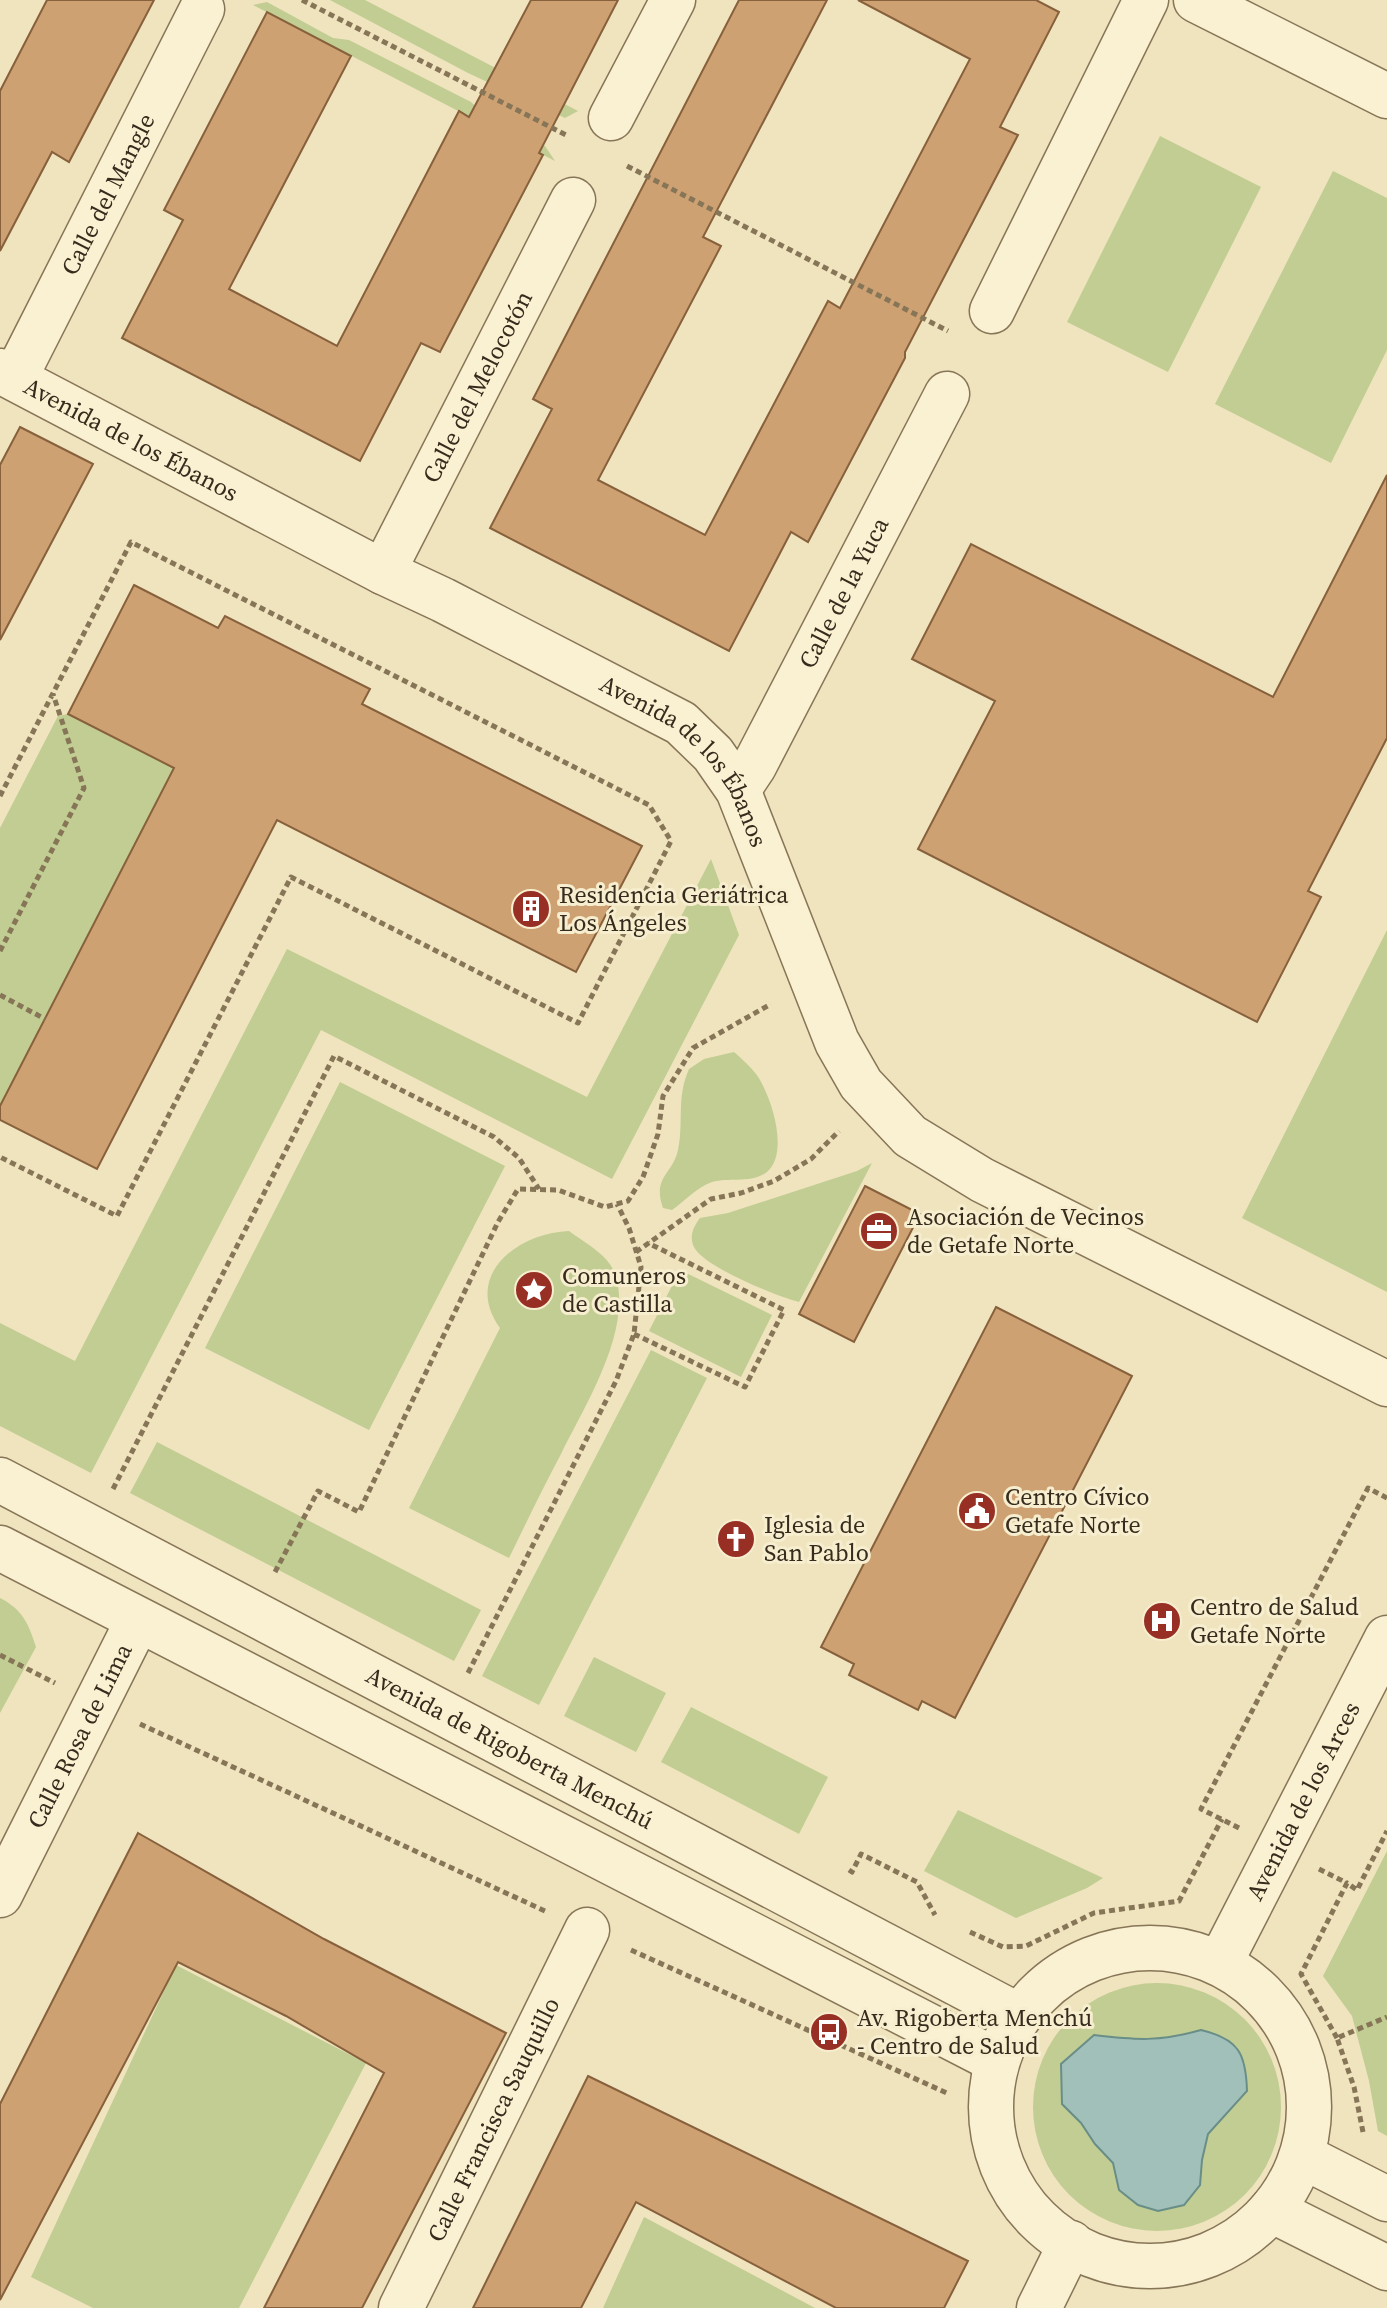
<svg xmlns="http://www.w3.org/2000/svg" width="1387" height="2308" viewBox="0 0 1387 2308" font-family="'Source Serif 4',serif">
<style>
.green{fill:#c1cd92}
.water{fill:#a2c0ba;stroke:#698e88;stroke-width:2}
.building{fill:#cea173;stroke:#87603c;stroke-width:2}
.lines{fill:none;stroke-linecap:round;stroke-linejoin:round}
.minor-casing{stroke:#877557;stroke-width:47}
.path{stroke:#877557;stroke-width:5;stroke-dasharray:6 4;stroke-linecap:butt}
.minor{stroke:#f9f1d2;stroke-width:44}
.labels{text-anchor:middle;stroke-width:6;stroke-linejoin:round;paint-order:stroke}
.street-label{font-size:24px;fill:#362b1c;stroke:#f6eece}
.poi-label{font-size:24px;fill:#362b1c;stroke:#f6eece;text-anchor:start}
</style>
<rect width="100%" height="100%" fill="#efe4be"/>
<path class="green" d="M330,0H365L578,111L565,118L468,73Z
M267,2L333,38L349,40L471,102L484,114L545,146L555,161L253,5Z
M1160,136L1261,187L1168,372L1067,322Z
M1333,171L1387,198V350L1331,463L1215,404Z
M68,714L174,768L0,1106V828L58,716Z
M711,859L739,935L612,1179L321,1030L91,1473L0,1426V1323L75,1361L287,949L587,1097Z
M1387,930V1292L1242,1218Z
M734,1052C742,1059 750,1066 756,1074C771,1094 790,1153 767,1172C751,1184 729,1177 712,1182C697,1187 685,1201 672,1210L663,1208C652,1177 673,1174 678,1150C684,1122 676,1098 689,1069L704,1059Z
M340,1082L505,1166L369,1430L205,1348Z
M872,1163L799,1302C776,1296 704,1267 694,1247C689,1237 693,1227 700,1218L728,1213L857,1171Z
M569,1231C586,1244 610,1255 616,1277C632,1332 584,1407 561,1454C543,1488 526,1523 509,1558L409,1508L500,1328C462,1275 518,1233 569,1231Z
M680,1270L772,1315L741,1377L649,1331Z
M651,1350L707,1378L539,1705L482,1676Z
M157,1442L481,1610L454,1661L130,1493Z
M0,1598C22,1609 29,1624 36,1647L0,1713Z
M594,1657L666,1693L636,1752L564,1716Z
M691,1707L828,1777L799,1834L661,1762Z
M958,1810L1103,1878L1087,1888L1016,1918L924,1871Z
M1387,1851V2136L1378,2131L1369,2081L1352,2016L1323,1976Z
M176,1965L366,2063L239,2308H93L31,2277Z
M1033 2107a124 124 0 1 1 248 0a124 124 0 1 1-248 0Z
M644,2217L815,2308H603Z"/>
<path class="water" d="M1201,2030C1239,2039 1246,2054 1247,2091L1208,2134L1202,2160L1200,2185L1184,2205L1158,2211L1138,2205L1119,2190L1113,2163L1095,2144L1081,2123L1062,2104L1061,2064L1094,2035C1136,2040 1159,2042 1201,2030Z"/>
<path class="building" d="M47,0H154L69,162L52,152L0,251V91Z
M531,0H618L539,153L543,155L440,352L421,343L360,461L122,338L183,220L164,210L267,12L351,56L229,289L337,346L459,111L469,117Z
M739,0H827L703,237L721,246L598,480L705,535L828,301L840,308L970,59L858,0H1036L1059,12L1000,127L1018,135L905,352V358L808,542L791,532L729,651L490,528L552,409L533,399Z
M20,427L93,464L0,640V465Z
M1387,475V738L1308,891L1321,897L1257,1022L918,849L995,701L912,659L971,544L1273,697Z
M134,585L218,628L225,616L370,689L362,704L642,846L576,972L277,820L97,1169L0,1120V1106L174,768L68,714Z
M865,1186L920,1214L854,1342L799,1314Z
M996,1307L1132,1376L955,1718L922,1701L918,1710L849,1675L854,1664L821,1647Z
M138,1833L324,1939L506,2033L362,2308H264L384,2073L286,2016L178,1962L0,2300V2104Z
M588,2076L968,2261L944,2308H836L636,2202L581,2308H473Z"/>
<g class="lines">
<defs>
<g id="minor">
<path d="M1196,0L1387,96"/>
<path d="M611,118L673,0"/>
<path d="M992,311L1146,0"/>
<path id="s1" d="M0,371L383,572L443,600L681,723L713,754L738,790L837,1042L861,1084L910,1136L982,1180L1387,1384"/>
<path id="s2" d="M15,378L202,9"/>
<path id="s3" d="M383,572L573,200"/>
<path id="s4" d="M738,790L754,766L947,394"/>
<path id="s5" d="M0,1480L1019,2016"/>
<path d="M0,1548L997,2061"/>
<path id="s6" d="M0,1895L138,1620"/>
<circle cx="1150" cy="2107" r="159"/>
<path id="s7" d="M1220,1963L1387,1638"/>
<path d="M1302,2156L1387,2199"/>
<path d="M1271,2210L1387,2268"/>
<path id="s8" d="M401,2308L587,1930"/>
<path d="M1039,2308L1071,2243"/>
</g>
</defs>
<use href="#minor" class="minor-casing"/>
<path class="path" d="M302,0L568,136
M627,166L948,331
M0,796L131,542L649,805L671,841L578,1023L291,877L117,1216L0,1157
M0,951L84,788L53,694
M0,995L45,1019
M636,1252L711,1199L741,1193L774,1181L811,1159L839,1131
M634,1334L745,1387L784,1310L648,1243
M113,1489L334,1056L494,1137L519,1158L539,1189
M275,1572L318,1491L359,1512L498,1222L518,1189L558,1190L605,1207L628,1201L643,1177L658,1134L663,1096L693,1048L771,1004
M0,1655L55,1683
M468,1673L616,1381L634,1334L641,1267L629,1228L617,1204
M140,1724L545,1911
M1239,1828L1201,1809L1368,1488L1387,1498
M1319,1869L1347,1883
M849,1870L852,1872L861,1854L917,1882L935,1915
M970,1932L1003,1947L1026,1946L1094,1913L1179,1901L1222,1819
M631,1950L949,2094
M1337,2038L1301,1974L1347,1883L1357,1890L1387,1831
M1363,2132L1354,2087L1337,2038L1387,2017"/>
<use href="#minor" class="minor"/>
</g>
<defs>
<symbol id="building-disc" viewBox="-11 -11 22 22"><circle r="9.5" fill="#982f25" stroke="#f6eece"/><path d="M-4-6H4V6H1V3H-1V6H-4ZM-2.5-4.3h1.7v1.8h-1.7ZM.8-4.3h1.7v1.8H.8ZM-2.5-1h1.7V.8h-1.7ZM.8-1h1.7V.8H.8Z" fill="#fff"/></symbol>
<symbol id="office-disc" viewBox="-11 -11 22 22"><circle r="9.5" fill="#982f25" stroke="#f6eece"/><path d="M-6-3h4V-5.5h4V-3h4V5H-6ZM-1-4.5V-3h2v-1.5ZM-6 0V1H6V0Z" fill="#fff"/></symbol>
<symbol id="sight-disc" viewBox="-11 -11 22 22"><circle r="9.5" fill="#982f25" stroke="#f6eece"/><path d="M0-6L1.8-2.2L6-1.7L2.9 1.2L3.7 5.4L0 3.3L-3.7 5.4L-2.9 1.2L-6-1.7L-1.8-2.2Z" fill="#fff"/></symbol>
<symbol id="civic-disc" viewBox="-11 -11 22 22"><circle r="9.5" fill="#982f25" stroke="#f6eece"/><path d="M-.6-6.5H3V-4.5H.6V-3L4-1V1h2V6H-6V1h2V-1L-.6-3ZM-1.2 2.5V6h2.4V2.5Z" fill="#fff"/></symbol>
<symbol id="church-disc" viewBox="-11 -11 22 22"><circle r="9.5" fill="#982f25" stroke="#f6eece"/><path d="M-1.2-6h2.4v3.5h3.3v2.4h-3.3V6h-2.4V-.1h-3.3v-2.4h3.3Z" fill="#fff"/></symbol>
<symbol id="hospital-disc" viewBox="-11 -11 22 22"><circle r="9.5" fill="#982f25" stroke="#f6eece"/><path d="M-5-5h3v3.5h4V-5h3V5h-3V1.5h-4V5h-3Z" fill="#fff"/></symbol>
<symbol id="bus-disc" viewBox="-11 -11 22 22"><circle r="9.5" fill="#982f25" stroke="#f6eece"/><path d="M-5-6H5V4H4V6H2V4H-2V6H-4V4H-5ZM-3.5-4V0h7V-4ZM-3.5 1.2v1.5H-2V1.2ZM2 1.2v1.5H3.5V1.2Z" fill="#fff"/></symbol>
</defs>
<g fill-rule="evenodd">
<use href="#building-disc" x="509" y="887" width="44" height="44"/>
<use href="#office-disc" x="857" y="1209" width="44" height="44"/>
<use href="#sight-disc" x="512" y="1268" width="44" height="44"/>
<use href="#civic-disc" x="955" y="1489" width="44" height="44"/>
<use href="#church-disc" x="714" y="1517" width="44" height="44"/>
<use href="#hospital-disc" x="1140" y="1599" width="44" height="44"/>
<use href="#bus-disc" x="807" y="2010" width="44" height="44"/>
</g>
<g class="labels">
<g class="street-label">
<text dy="8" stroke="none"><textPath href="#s2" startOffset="206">Calle del Mangle</textPath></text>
<text dy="8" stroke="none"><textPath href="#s3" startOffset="208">Calle del Melocotón</textPath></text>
<text dy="8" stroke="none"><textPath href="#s1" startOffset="148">Avenida de los Ébanos</textPath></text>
<text dy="8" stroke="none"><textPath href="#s4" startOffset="224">Calle de la Yuca</textPath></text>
<text dy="8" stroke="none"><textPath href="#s1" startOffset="796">Avenida de los Ébanos</textPath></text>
<text dy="8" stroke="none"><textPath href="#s6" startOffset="178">Calle Rosa de Lima</textPath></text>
<text dy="8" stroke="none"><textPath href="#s5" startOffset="576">Avenida de Rigoberta Menchú</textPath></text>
<text dy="8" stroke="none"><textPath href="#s7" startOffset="182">Avenida de los Arces</textPath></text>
<text dy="8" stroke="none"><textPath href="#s8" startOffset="210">Calle Francisca Sauquillo</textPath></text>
</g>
<g class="poi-label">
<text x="559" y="903">Residencia Geriátrica<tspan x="559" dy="28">Los Ángeles</tspan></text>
<text x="907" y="1225">Asociación de Vecinos<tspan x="907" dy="28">de Getafe Norte</tspan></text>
<text x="562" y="1284">Comuneros<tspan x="562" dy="28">de Castilla</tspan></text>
<text x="1005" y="1505">Centro Cívico<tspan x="1005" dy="28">Getafe Norte</tspan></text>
<text x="764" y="1533">Iglesia de<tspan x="764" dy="28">San Pablo</tspan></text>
<text x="1190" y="1615">Centro de Salud<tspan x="1190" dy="28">Getafe Norte</tspan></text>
<text x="857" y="2026">Av. Rigoberta Menchú<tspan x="857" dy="28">- Centro de Salud</tspan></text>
</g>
</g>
</svg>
